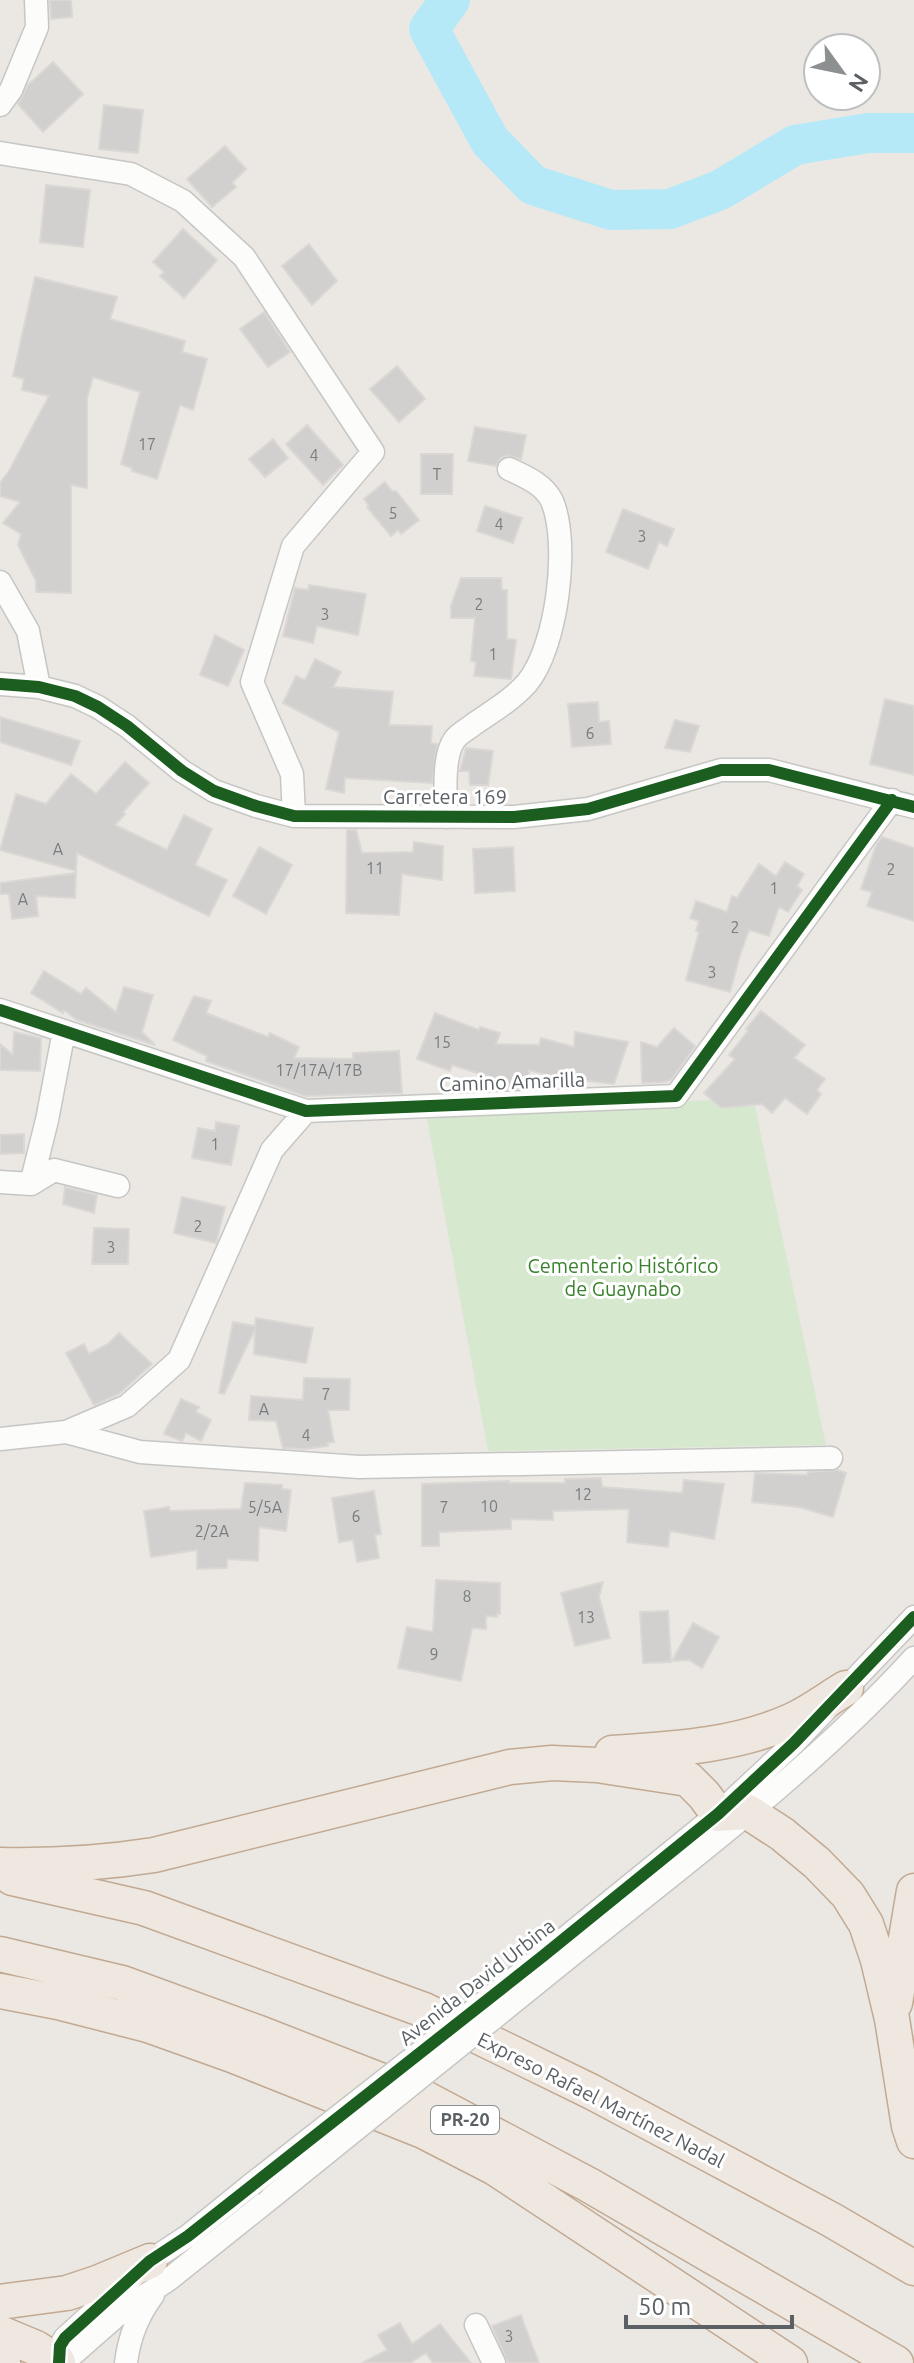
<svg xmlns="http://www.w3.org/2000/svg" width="914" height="2363" viewBox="0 0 914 2363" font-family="Ubuntu,sans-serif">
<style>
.green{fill:#d6e8cd}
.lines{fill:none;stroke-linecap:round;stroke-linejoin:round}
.river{stroke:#b6e9f7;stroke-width:40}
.building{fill:#d2d0ce;stroke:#dad7d4;stroke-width:2}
.minor-casing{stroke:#c6c6c5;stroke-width:25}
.highway-casing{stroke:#c2a992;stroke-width:37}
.minor{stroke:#fcfcfb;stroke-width:22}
.highway{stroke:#eee8e0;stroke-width:34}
.minor-bridge-casing{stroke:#c6c6c5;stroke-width:25;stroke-linecap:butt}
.minor-bridge{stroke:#fcfcfb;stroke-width:22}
.cycleway-casing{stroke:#fff;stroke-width:17}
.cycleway{stroke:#1b5e20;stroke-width:12}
.labels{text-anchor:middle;stroke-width:6;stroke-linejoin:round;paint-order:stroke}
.number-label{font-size:16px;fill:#797d7f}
.shield{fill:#fff;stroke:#8c9092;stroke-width:2}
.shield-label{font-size:18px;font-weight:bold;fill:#5a6063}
.street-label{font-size:20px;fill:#5a6063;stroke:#fff}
.park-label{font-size:20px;fill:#3a812d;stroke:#fff}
</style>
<rect width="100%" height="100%" fill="#ebe8e4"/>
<path class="green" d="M753,1097L826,1445L488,1451L427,1119Z"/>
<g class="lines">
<path class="river" d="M450,0L429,29L490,141L533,185L611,210L670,209L720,190L795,145L868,133H914"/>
</g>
<path class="building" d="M50,0H71L72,17L51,19Z
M53,62L83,94L43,132L18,104L28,85Z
M104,105L143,110L138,153L99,149Z
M225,146L246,169L232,183L236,187L212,207L187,179Z
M46,185L90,190L83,247L40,242Z
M183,229L217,260L184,298L160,276L164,272L153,262Z
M309,244L337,281L312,305L282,266Z
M35,277L117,297L110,319L185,341L182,352L207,359L193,410L180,405L157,479L132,471V468L121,464L140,392L93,377L87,398V488L71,485V593L36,592V581L18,545L21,534L3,523L20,502L0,496V483L9,471L49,396L22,390L24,379L13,376Z
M264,312L290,352L268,367L240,329Z
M397,366L425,399L399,422L370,389Z
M307,425L343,465L323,485L286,444Z
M475,427L526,435L521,459L507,455L500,458L496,466L468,461Z
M273,439L288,458L265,477L249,459Z
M421,454H453L452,494H421Z
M385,482L392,491H396L419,520L401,534L398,530L391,536L367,507L369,506L364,499Z
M485,506L522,518L513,543L477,531Z
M623,509L674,529L667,546L659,542L648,569L606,552Z
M461,578H501L502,590H507V639L516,640L511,679L474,676L476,662L471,661L475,618H451V606Z
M309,585L366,594L358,635L317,626L313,643L283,636L295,588L308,590Z
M215,635L244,650L228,686L200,675Z
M315,659L341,672L333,687L393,692L389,725L432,726L431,743L437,744L432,783L345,778L344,793L326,789L339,732L283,703L296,676L305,680Z
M885,699L914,706V775L870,764Z
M598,702L599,722L609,721L611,744L572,747L568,704Z
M0,717L80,741L71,765L0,742Z
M675,720L699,726L690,752L665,748Z
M466,748L493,751L488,785H470L469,771H460Z
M125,762L149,783L123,812L125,814L115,825L167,850L184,815L212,829L195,865L227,880L209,916L77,853L76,871L0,850L16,794L46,804L71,774L96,794Z
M347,830H356L362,853L413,852L414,842L443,846L442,880L402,874L399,915L346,913Z
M882,837L914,848V921L867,906L872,892L861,889L876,846Z
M259,847L292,865L266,914L233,896Z
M513,847L515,891L475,893L473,849Z
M785,862L804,874L797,886L802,890L788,912L779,907L769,936L749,930L740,955L730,992L686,980L699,932L696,931L699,921L690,918L696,901L727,912L732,896L737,898L759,864L776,876Z
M76,873L75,898L36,896L38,916L12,919L9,894H0V883Z
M44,971L81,994L86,988L116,1012L124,987L153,995L142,1032L155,1045L77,1020L64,1010L63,1013L31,993Z
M194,996L211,1001L206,1013L268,1037L270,1033L299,1047L294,1058L353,1059V1053L399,1051L402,1093L305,1096L206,1061L207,1056L173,1040Z
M761,1011L805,1045L794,1058L825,1079L817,1090L821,1094L807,1114L785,1098L772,1113L762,1104L721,1108L704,1093L735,1059L729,1055L748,1031L746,1029Z
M435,1013L479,1030L480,1027L500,1033L496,1044L539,1045L541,1038L574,1047L575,1032L628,1042L614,1084L553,1077L529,1070V1088H501L500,1080L452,1065L450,1071L417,1059Z
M674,1028L695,1046L671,1080L664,1082L642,1083L641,1042L657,1047Z
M14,1032L41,1038L40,1071L0,1070V1044L13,1055Z
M216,1122L239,1126L231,1165L192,1158L198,1128L215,1131Z
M24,1134V1153L0,1154V1135Z
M65,1187L97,1195L94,1213L63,1204Z
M182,1197L225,1207L216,1243L174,1233Z
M94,1228L129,1229L128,1264H92Z
M256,1318L313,1328L306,1363L254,1354L255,1329L224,1394L219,1393L233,1322L255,1326Z
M119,1333L152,1364L119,1394L94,1405L66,1353L84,1344L89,1354L108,1344Z
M304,1378L350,1379L349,1410H328L334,1442L327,1443L328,1446L305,1449L283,1448L276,1421L249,1420L251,1396L303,1400Z
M181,1399L199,1407L196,1412L211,1420L201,1441L186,1433L182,1441L164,1434Z
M837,1470L846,1473L833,1517L799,1507L752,1502L755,1473L807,1475L808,1472Z
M601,1478L602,1487L682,1493L684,1480L724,1484L714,1539L670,1531L668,1547L627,1542L629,1509L553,1511V1520L511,1519V1529L439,1532V1546H422V1484L509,1481V1483H565V1479Z
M245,1483L282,1485V1489L291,1490L286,1531L259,1527L258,1561L227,1559V1568L197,1569V1550L151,1557L144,1511L169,1507L170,1511L241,1509Z
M374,1491L381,1534L375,1535L379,1558L357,1562L353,1540L339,1542L332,1498Z
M436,1580L500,1583V1614H497V1617L486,1616V1629L472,1628L461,1681L398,1668L407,1627L433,1632Z
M603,1582L599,1597L610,1638L575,1646L561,1593Z
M668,1611L671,1662L643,1663L640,1612Z
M693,1623L719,1637L702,1668L689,1660L672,1661Z
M521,2315L524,2324L539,2363H508L492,2326Z
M400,2323L412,2344L440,2324L471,2363H433L426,2353L410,2363H362L387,2350L378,2335Z"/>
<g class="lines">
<defs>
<path id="minor" d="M0,105L11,90L37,27L36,0
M0,153L131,174L183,201L244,257L373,452L293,546L252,682L292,774L294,816
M0,582L28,631L39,687
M0,684L39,687L75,696L98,707L127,726L182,771L214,791L256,806L294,816L514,817L588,809L721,770H769L914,807
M446,817C446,796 442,756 455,739C460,733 468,729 474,724C493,711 512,700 527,683C557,647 570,544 552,501C544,484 524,476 509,469
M0,1010L306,1111L676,1096L892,800
M0,1182L31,1184L54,1170L118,1186
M31,1184L47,1120L64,1031
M66,1432L127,1406L179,1360L272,1150L306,1111
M0,1439L66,1432L140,1452L359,1467L831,1458
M543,1956L718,1814L794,1743L914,1617
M558,1966C679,1868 808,1774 914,1658
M476,2325L494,2363
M58,2362L73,2354L122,2311L168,2280L272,2197
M58,2362L60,2346L65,2338L150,2261L188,2236L251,2185
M126,2363C129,2337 138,2315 153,2295"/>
<path id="highway" d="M612,1753C673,1749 736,1746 793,1720C812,1711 829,1698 846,1688
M0,1865C52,1866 103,1863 154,1855L510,1767L552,1763L597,1765L688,1779L704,1795L718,1814L748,1812L782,1834L817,1863L848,1895L866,1924L878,1960L892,2019L909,2126L914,2141
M12,1878L144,1908L424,2010L592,2092L830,2219L914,2268
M0,1954L122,1983L259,2033L421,2096L589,2185L896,2363
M0,1991L58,2002L148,2025L232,2055L423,2131L495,2168L790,2363
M895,2003L914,1891
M0,2302L67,2293L97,2283L150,2261
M0,2333L36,2348L58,2362
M0,2362L3,2363"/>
</defs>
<use href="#minor" class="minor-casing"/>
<use href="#highway" class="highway-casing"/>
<use href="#minor" class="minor"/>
<use href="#highway" class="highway"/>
<defs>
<path id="minor-bridge" d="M251,2185L543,1956
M272,2197L558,1966"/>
</defs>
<use href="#minor-bridge" class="minor-bridge-casing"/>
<use href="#minor-bridge" class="minor-bridge"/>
<defs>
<path id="cycleway" d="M0,684L39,687L75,696L98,707L127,726L182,771L214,791L256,806L294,816L514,817L588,809L721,770H769L914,807
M0,1010L306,1111L676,1096L892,800
M59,2363L60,2346L65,2338L150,2261L188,2236L543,1956L718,1814L794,1743L914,1617"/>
</defs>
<use href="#cycleway" class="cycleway-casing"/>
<use href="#cycleway" class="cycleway"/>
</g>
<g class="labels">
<g class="number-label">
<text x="147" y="450">17</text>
<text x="314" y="461">4</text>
<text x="437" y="480">T</text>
<text x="393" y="519">5</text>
<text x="499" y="530">4</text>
<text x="642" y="542">3</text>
<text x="479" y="610">2</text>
<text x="325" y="620">3</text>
<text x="493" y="660">1</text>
<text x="590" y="739">6</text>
<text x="58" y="855">A</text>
<text x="375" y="874">11</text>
<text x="891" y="875">2</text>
<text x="774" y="894">1</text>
<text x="23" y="905">A</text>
<text x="735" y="933">2</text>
<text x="712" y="978">3</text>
<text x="442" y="1048">15</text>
<text x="319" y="1076">17/17A/17B</text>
<text x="215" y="1150">1</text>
<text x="198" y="1232">2</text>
<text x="111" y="1253">3</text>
<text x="326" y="1400">7</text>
<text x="264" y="1415">A</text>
<text x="306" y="1441">4</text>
<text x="583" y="1500">12</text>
<text x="489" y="1512">10</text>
<text x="265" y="1513">5/5A</text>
<text x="444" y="1513">7</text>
<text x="356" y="1522">6</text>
<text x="212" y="1537">2/2A</text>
<text x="467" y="1602">8</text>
<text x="586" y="1623">13</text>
<text x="434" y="1660">9</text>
<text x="509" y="2342">3</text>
</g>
<rect class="shield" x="431" y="2106" width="68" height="28" rx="6"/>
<g class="shield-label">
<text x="465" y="2126">PR-20</text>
</g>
<g class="street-label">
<text x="445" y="804">Carretera 169</text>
<text transform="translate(512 1082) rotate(-2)" y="7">Camino Amarilla</text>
<text transform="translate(477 1982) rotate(-38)" y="7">Avenida David Urbina</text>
<text transform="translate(601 2100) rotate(27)" y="7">Expreso Rafael Martínez Nadal</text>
</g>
<g class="park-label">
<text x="623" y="1273">Cementerio Histórico<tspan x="623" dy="23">de Guaynabo</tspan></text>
</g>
</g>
<g transform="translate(842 72) rotate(123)"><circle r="38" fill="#ffffff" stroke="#bdbfc1" stroke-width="2"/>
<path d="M0-6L14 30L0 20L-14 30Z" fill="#8d9090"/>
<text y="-12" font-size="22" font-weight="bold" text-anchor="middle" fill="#5a6063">N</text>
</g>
<path d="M626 2315v12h166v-12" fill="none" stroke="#5a6063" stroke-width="4"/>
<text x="638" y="2315" font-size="24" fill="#5a6063" stroke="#ffffff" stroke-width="6" paint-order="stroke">50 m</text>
</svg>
